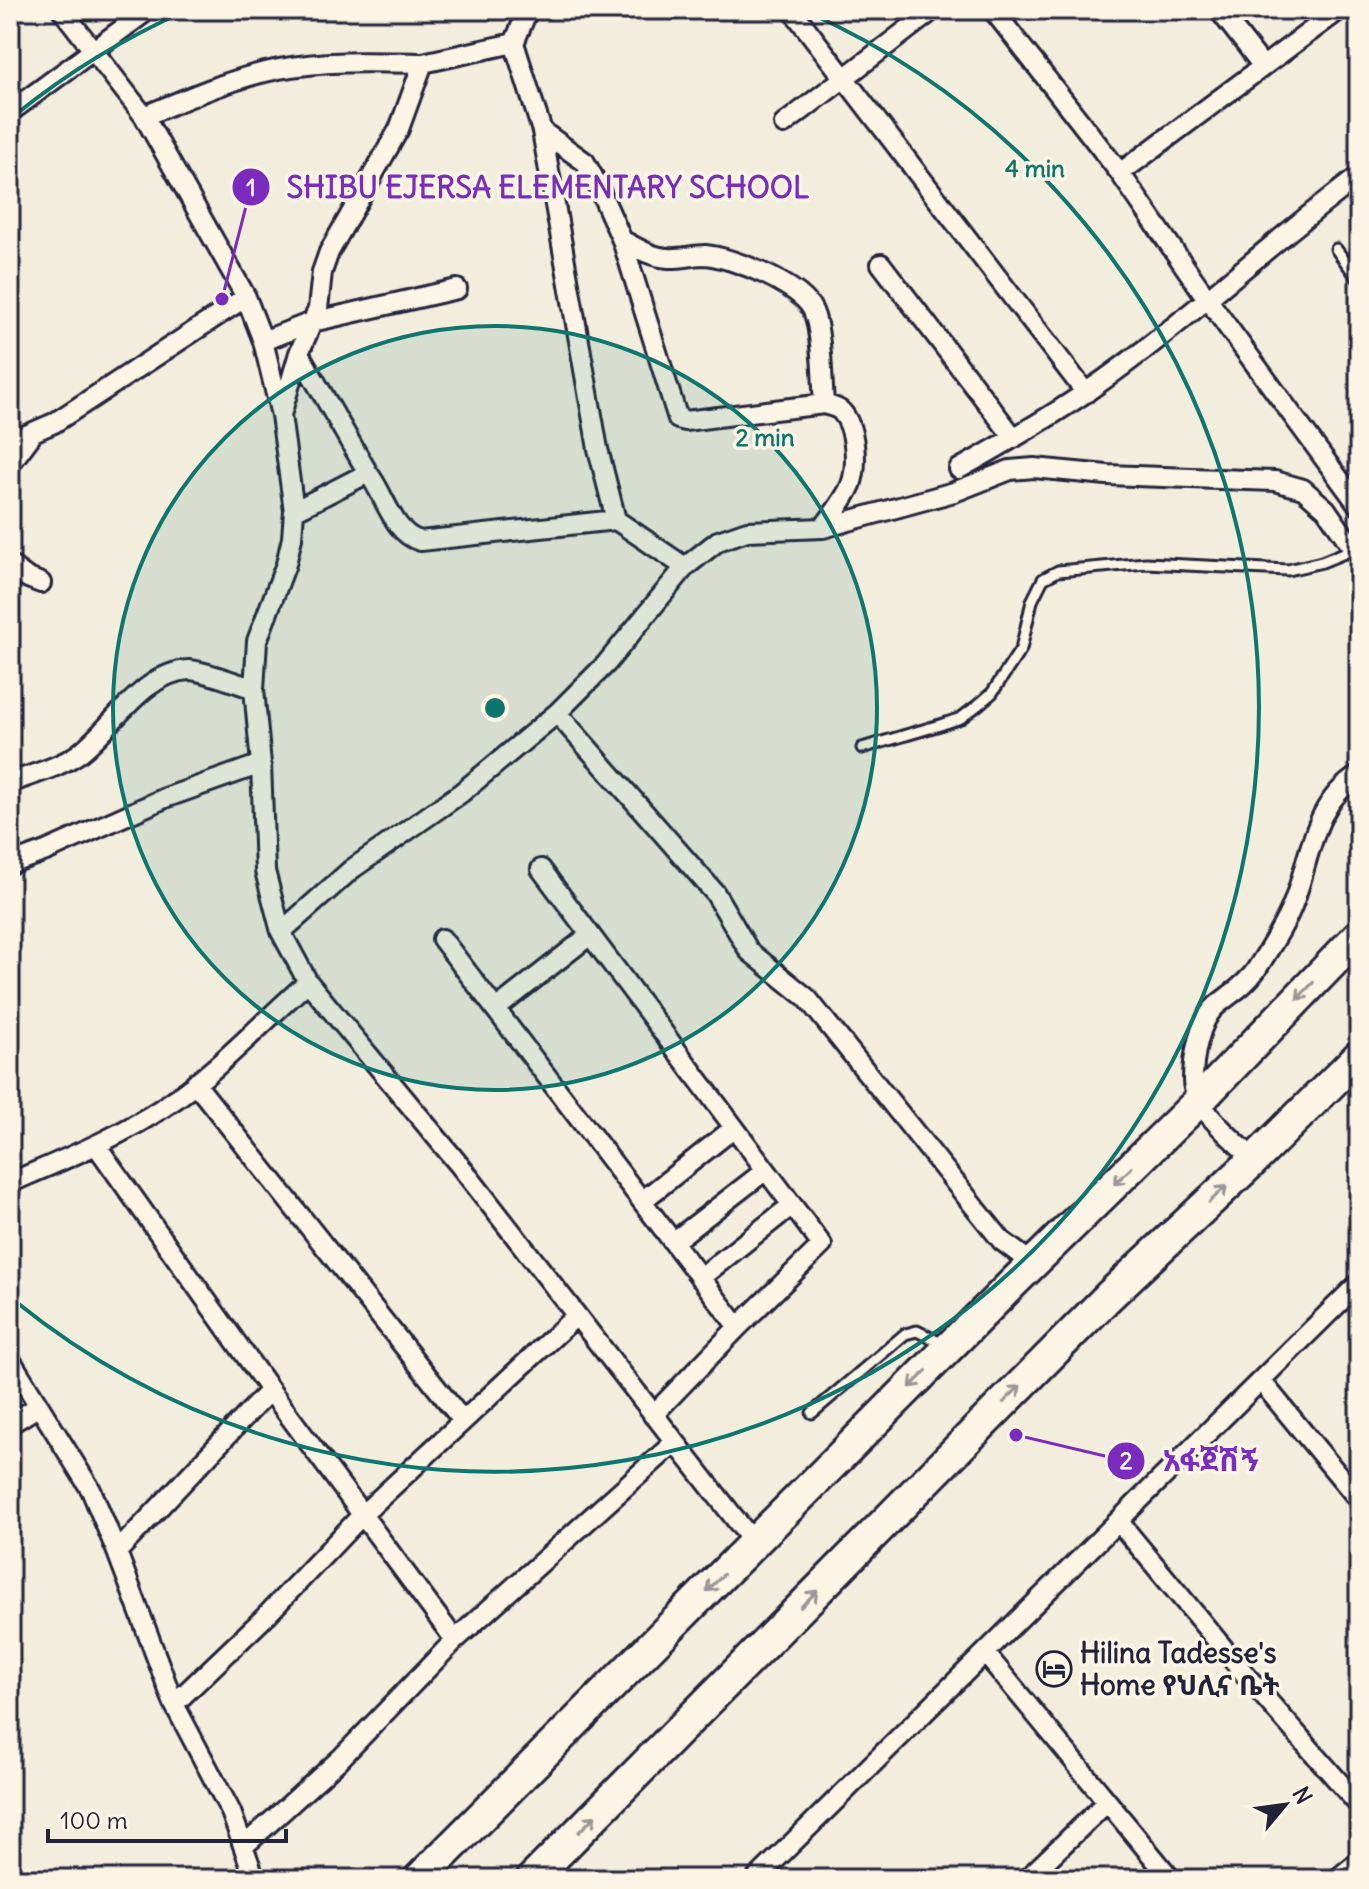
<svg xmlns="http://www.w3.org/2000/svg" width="1369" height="1889" viewBox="0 0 1369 1889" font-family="Delius,'Noto Sans Ethiopic',sans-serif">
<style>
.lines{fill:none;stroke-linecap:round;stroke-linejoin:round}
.lane-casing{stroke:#22223b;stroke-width:15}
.street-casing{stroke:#22223b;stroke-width:24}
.primary-casing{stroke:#22223b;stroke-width:36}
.lane{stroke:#fcf5e5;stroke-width:9}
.street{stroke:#fcf5e5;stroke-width:18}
.primary{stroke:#fcf5e5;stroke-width:30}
.oneway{stroke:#9a9698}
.ring{fill:none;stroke:#0f766e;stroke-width:4}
.labels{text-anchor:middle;stroke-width:7;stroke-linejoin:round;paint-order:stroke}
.poi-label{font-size:28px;font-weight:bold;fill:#22223b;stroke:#fcf5e5;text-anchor:start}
.centre{fill:#0f766e;stroke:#fcf5e5;stroke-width:4}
.ring-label{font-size:24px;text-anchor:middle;font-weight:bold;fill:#0f766e;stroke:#fcf5e5;stroke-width:7;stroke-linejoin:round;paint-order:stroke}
.leader{fill:none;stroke:#7b2cbf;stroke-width:3}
.callout-dot{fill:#7b2cbf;stroke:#fcf5e5;stroke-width:3}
.mark-label{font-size:24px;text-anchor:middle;font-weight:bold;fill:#fff}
.callout-label{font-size:30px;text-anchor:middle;font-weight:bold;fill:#7b2cbf;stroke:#fcf5e5;stroke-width:7;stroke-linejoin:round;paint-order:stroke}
</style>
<rect width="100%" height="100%" fill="#f3edde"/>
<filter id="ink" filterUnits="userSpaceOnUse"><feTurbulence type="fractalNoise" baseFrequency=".0125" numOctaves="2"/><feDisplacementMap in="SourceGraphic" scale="16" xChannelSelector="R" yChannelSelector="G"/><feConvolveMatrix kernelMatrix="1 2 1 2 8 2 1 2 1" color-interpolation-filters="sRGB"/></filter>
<g filter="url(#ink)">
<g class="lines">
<defs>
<path id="lane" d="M1336,249L1359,280
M862,748L940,725L961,718L978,705L992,693L1021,649L1032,601L1043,579L1058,571L1146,563L1288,570L1322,562L1354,549
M812,1413L905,1334L917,1331L943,1344"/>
<path id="street" d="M62,10L144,116L246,297L263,341L281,415
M792,10L1086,393
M993,10L1120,173L1208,300L1359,506
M1219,10L1262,65
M514,43L542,131L598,449L616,520L685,567
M10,112L148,10
M144,116C188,98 232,78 279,69C326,60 375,62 423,63
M784,124L933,10
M542,131L585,162L597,184L622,240L678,419L685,421L824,404C829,406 837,407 841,411C856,427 858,465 851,485C844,501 833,514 823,528
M1120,173L1339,10
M622,240C637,248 651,257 668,258C680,259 693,255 705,255C732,257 802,285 813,311C822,331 822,380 824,404
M881,264L1014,438
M263,341L312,322L457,289
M10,442L54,423L246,297
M10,464L31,436
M959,469C1002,445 1044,421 1085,393C1181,327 1266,246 1359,176
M368,473C385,494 392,533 420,541L616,520
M294,511L281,415L299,353
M10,565L28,578L41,583
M557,713L715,893L749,951L807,998L1002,1241L1033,1264
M10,783C32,774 58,768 78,754C111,730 143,672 189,670C202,670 239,684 254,689
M10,864L46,851L165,798L261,764
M541,869L822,1245L738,1327
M281,932L352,869L461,793L557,713L606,664L685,567L718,541L747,531L823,528L954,492L1010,470L1034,468L1107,475L1275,481L1303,489L1326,509L1359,557
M442,939L738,1327L653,1415
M308,982L461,1167L754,1543
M496,1009L590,935
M195,1083L463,1421
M96,1145L270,1390L455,1640
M1254,1160C1235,1140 1193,1109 1193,1080C1193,1058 1199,1021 1216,1006C1230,994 1245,986 1256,970C1269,949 1286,924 1294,901C1311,855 1313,803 1359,775
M10,1183C62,1160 116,1139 164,1107C217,1072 261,1023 308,982L281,932L265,871L261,764L254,689L257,641L286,564L292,538L294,511L368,473L299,353L318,309L322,272L329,252L399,129L423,63L514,43L528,10
M642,1201L734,1128
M673,1242L766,1170
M700,1278L792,1205
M10,1359L91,1490L117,1552L174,1704L231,1812L255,1879
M1261,1381L1359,1500
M10,1424L39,1406
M1119,1522L1248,1678L1359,1805
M117,1552L270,1390
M985,1653L1171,1879
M174,1704L265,1617L363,1514L576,1316
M244,1846L340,1759L455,1640L675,1442
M756,1879L1359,1283
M1027,1879L1107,1802
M1337,1879L1359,1861"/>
<path id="primary" d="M419,1879L1013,1283L1198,1102L1359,935
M532,1879L1109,1296L1254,1160L1359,1056"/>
</defs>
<use href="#lane" class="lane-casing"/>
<use href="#street" class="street-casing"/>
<use href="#primary" class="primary-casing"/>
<use href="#lane" class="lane"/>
<use href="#street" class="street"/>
<use href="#primary" class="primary"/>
</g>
<defs><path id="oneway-shaft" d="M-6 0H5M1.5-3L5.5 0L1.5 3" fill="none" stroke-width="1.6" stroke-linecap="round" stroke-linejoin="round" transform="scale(2)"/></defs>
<g class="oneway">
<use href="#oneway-shaft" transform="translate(1305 991) rotate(134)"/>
<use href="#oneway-shaft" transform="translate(1123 1176) rotate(136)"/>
<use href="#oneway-shaft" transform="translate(1218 1194) rotate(-43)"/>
<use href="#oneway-shaft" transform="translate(918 1379) rotate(135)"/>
<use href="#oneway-shaft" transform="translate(1012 1394) rotate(-45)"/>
<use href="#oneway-shaft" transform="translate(715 1583) rotate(135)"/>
<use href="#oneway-shaft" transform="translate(809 1599) rotate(-45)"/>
<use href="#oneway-shaft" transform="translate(587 1824) rotate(-45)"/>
</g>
</g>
<circle cx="495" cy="708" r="382" fill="#0f766e" fill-opacity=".12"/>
<g class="ring">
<circle cx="495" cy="708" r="382"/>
<path d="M15 115A763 763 0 0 1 185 11M805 11A763 763 0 1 1 15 1301"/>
</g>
<defs>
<symbol id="hotel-ring" viewBox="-11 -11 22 22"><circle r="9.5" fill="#fcf5e5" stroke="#22223b" stroke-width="1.5"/><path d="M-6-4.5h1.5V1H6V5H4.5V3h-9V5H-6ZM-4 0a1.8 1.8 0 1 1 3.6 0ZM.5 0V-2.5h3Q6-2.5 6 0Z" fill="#22223b"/></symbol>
</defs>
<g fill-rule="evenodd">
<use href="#hotel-ring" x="1034" y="1649" width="40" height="40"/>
</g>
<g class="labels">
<g class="poi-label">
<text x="1080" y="1663">Hilina Tadesse's<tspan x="1080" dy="32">Home የህሊና ቤት</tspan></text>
</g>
</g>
<circle cx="495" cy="708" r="12" class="centre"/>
<g class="ring-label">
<text x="1035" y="177">4 min</text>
<text x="765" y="446">2 min</text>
</g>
<path class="leader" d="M222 299L251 187M1016 1435L1126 1461"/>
<g class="callout-dot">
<circle cx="222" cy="299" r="8"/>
<circle cx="1016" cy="1435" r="8"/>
<circle cx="251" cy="187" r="20"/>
<circle cx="1126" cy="1461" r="20"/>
</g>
<g class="mark-label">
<text x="251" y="196">1</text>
<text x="1126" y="1469">2</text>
</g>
<g class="callout-label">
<text x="548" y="198">SHIBU EJERSA ELEMENTARY SCHOOL</text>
<text x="1211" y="1471">አፋጀሽኝ</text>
</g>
<rect width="1369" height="1889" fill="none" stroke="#fcf5e5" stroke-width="40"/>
<rect x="20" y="20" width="1329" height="1849" fill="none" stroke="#22223b" stroke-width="3" filter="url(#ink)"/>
<g transform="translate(1285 1805) rotate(61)" stroke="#fcf5e5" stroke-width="6" paint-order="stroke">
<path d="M0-6L14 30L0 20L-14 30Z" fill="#22223b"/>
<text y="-12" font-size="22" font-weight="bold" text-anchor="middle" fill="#22223b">N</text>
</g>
<path d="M48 1829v12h238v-12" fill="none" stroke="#22223b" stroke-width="4"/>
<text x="60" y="1829" font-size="24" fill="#22223b" stroke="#fcf5e5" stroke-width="6" paint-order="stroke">100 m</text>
</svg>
